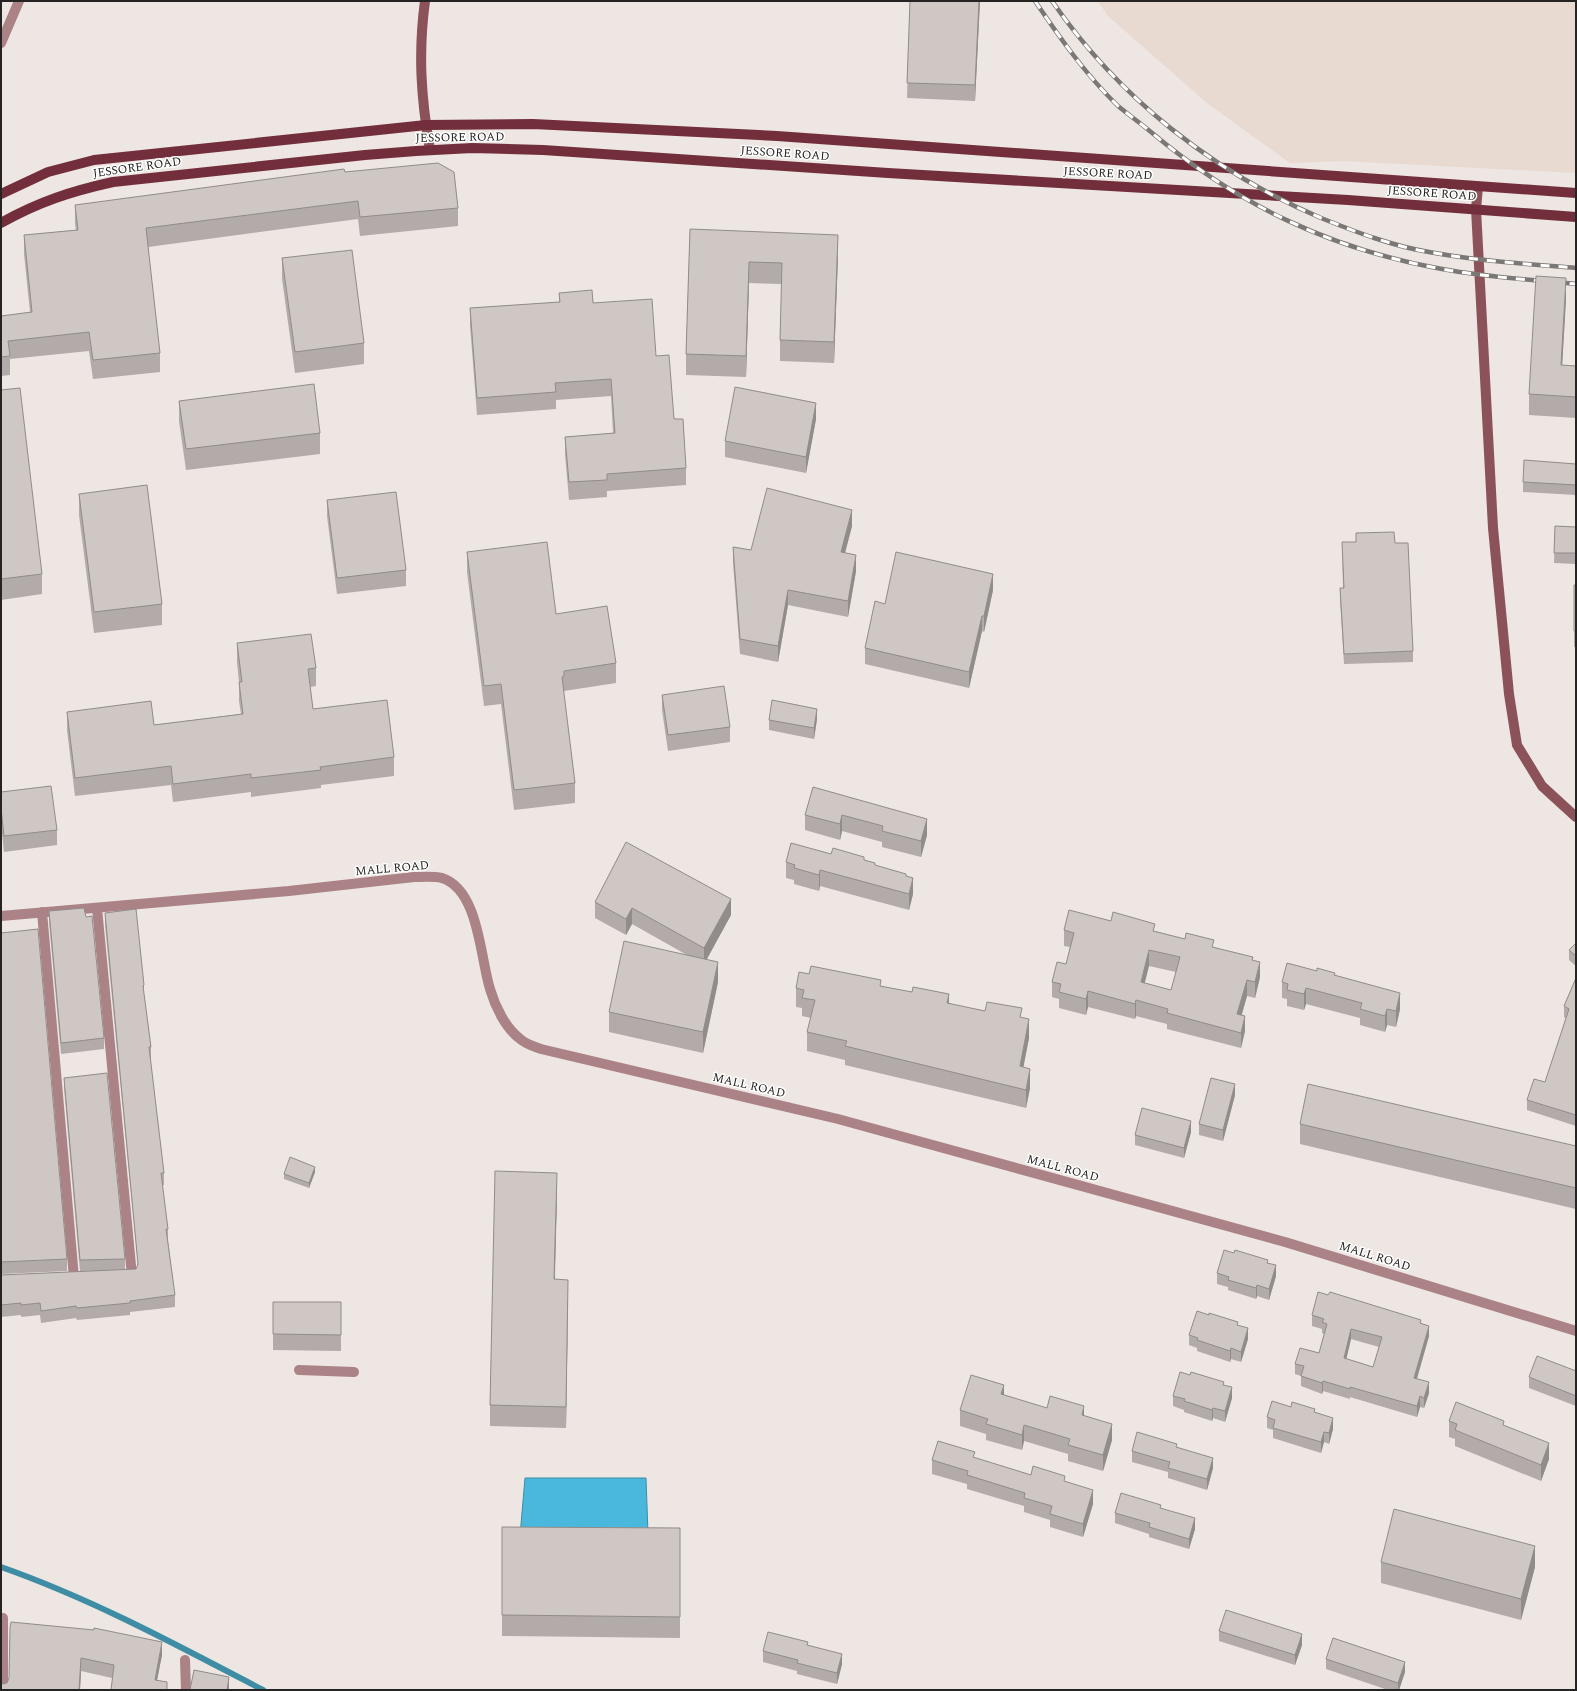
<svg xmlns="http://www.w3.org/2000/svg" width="1577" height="1691" viewBox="0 0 1577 1691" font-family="Spectral,serif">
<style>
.built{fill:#e8d9d1}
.water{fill:#4ab8dd;stroke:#3f8ca5}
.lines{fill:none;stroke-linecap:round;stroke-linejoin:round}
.stream{stroke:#3f8ca5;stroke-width:6}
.street{stroke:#ab8387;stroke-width:10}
.secondary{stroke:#8b525a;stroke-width:10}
.primary{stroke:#722f3b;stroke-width:10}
.rail-casing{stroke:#7b7774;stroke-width:4.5}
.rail{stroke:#fff;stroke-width:3;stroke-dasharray:9;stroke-linecap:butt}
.wall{fill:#b2aba9;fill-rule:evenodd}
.shaded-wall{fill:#918b89}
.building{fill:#cfc7c4;stroke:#918b89;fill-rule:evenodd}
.labels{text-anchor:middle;stroke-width:3;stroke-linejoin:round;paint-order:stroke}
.street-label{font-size:12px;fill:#262422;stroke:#fff}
</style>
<rect width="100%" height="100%" fill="#ede6e2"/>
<path class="built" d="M1098,1H1576V173L1345,161L1290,163L1207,103L1108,16Z"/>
<path class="water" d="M525,1478H646L648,1534L520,1536Z"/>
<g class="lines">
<path class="stream" d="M1,1567C92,1599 177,1645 263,1690"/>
<path class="street" d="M1,43L19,1
M97,908L132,1276H125
M42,912L74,1278
M1,916L289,891L414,877C423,877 433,876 442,878C479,890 480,957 490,989C495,1006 505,1027 519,1038C525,1044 533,1046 541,1049L838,1119L1285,1242L1576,1331
M299,1370L354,1372
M185,1660L186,1690
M3,1690V1618"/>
<path class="secondary" d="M425,1C418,53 421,98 430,150
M1478,187L1476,209L1493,528L1509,694L1517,745L1542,786L1576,817"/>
<path class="primary" d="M1,194L48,172L94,160L426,125L533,124L777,136L1576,193
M1,223C38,202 72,191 113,182L365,155L416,151L472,148L543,150L888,173L1348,200L1576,217"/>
<defs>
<path id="rail" d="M1035,1C1060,38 1086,75 1118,106C1129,115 1140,123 1151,132C1238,205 1330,249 1442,269C1486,277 1532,280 1576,284
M1052,1C1119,98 1213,172 1321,218C1356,232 1392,246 1429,252C1478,261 1527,264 1576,268"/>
</defs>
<use href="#rail" class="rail-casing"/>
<use href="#rail" class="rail"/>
</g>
<path class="wall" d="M910,1H980L975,101L907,98Z
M345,172L458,208V226L360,236L358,219L148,247L160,353V372L93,379L89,351L10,359V375L1,376V316L30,312L24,254V235L76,230L75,224V205Z
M690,229L838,256L834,363L780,361V340L782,284L749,283L746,377L686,375V354Z
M282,258L364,343V364L295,373L282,279Z
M559,293L593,303L656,356L674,419L686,468V485L607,491V497L569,500L565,454V437L613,433L611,396L556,400V409L477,415L470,325V308L559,302Z
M1566,299L1562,365L1576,366V418L1529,415V394Z
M1,390L42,574V594L1,600Z
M179,401L320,433V454L186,470L179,421Z
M816,419L806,473L725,457V441Z
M1576,464V495L1523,492V482Z
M79,494L162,604V625L94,633L79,515Z
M327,500L406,570V586L337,594L327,516Z
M852,526L845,553L856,571L848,617L788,605L778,662L740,654L733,563V547L751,550Z
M1555,526L1576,527V564L1554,563Z
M1356,533L1395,543L1413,651V662L1344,664L1340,599V588H1343L1342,542H1356Z
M467,552L556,614L616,663V683L564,691V697L575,783V803L514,810L501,704L484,706L467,572Z
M1574,585H1576V647H1574Z
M993,590L984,632L982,631L969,688L865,664V648L885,604Z
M237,643L316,668V686L310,687L313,709L394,757V776L321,785V788L251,797V792L173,802L171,785L75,796L67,730V712L154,725L241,714L239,701V682L237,662Z
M662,695L730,727V742L668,751L662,710Z
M817,719L814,739L769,730V720Z
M813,787L927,835L921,857L882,847V842L842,831L840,840L805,830V815Z
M1,792L57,830V845L4,852L1,824Z
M831,854L864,860L875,865L906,877L913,894L909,910L820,886L819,891L794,884V880L786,878V862Z
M595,902L731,915L707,959L718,982L703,1053L609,1032V1012L687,955L632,924L626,935L595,918Z
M49,911L104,1038V1049L61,1054L49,922Z
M105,913L144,985V997L151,1047V1059H150L164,1173V1185H162L168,1229V1241L175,1295V1307L130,1312V1315L77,1320L76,1318L41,1323L40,1315L21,1317V1315L1,1317V1275L136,1269L138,1266L105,925Z
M1111,921L1155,931L1214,947L1253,960L1260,977L1255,998L1247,996L1242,1015L1245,1031L1241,1048L1167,1029V1024L1136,1016L1135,1019L1088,1007L1086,1015L1059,1008V999L1052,997V982L1066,964L1070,947L1064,946V930ZM1149,966L1176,972L1171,990L1144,983Z
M1,933L67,1259V1271L1,1274Z
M1576,943V966L1569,960V950Z
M809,974L881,986L949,1004L985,1011L1022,1018L1029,1038L1023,1067L1030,1088L1026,1108L845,1065V1060L807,1051V1032L811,1018L802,1016V1008L796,1007V988Z
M1335,975L1400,1009L1396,1027L1387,1025L1385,1032L1360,1025V1018L1306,1004L1304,1010L1287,1006V999L1282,998V982Z
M1576,978V1126L1527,1110V1100L1545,1082L1566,1018L1564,1017V1006Z
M64,1078L125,1259V1270L80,1271L64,1088Z
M1235,1095L1223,1141L1199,1135V1124Z
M1300,1124L1576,1146V1209L1300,1144Z
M1191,1132L1184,1158L1135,1145V1135Z
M315,1172L309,1188L284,1179V1174Z
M557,1194L555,1279L568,1300L566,1428L490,1426V1405Z
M1268,1263L1276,1276L1269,1300L1257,1296L1256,1299L1228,1290V1287L1217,1284V1273Z
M273,1302H341V1351L273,1350Z
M1312,1315L1421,1323L1429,1336L1417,1379L1429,1393L1424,1408L1420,1407L1417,1417L1350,1397V1399L1323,1391L1322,1394L1301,1386V1376L1295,1374V1364L1319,1353L1324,1334L1322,1333V1329L1312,1326ZM1351,1339L1379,1347L1373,1367L1346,1359Z
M1238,1325L1248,1339L1241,1362L1231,1359L1230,1362L1197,1351V1348L1189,1345V1335Z
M1576,1371V1406L1529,1388V1377Z
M1224,1385L1232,1398L1225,1422L1213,1418L1212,1421L1184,1412V1410L1173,1406V1396Z
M1291,1407L1315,1413L1333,1429L1329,1444L1324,1442L1321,1453L1273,1438V1430L1267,1428V1417Z
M1047,1408L1084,1416L1112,1440L1103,1471L1068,1461V1454L1024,1441L1022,1450L986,1440V1434L960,1426V1410Z
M1449,1421L1549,1459L1541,1481L1455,1446V1439L1449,1437Z
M1177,1447L1213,1468L1207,1490L1168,1478V1472L1132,1462V1451Z
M975,1458L1031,1475L1065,1482L1093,1504L1083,1537L1050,1527V1520L1024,1512V1506L967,1489V1484L932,1474V1460Z
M1161,1508L1195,1529L1189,1549L1149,1537V1534L1115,1523V1513Z
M502,1527L680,1528V1638L502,1636Z
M1381,1562L1535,1567L1521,1620L1381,1583Z
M10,1628L162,1655L157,1680L112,1678L81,1671L80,1690H1L3,1684L7,1683L9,1678Z
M1219,1631L1302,1645L1295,1665L1219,1641Z
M763,1651L842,1664L837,1684L797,1674V1671L763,1662Z
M1326,1659L1405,1672L1399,1690H1388L1326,1669Z"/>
<path class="shaded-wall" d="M979,1H980L975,101V85Z
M838,235V256L834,363V342Z
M749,262V283L746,377V356Z
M1566,278V299L1561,386V365Z
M816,403V419L806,473V457Z
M852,510V526L841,568V552Z
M856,555V571L848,617V601Z
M993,574V590L984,632V616Z
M788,590V605L778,662V646Z
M982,616V631L969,688V672Z
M817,709V719L814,739V728Z
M842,815V831L840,840V824Z
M927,819V835L921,857V841Z
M820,870V886L819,891V875Z
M913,878V894L909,910V894Z
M731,899V915L704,964V948Z
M632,908V924L626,935V919Z
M1149,950V966L1141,998V982Z
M718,962V982L703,1053V1032Z
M1260,962V977L1255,998V982Z
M1247,980V996L1237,1029V1014Z
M1306,988V1004L1304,1010V994Z
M1088,991V1007L1086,1015V999Z
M1400,993V1009L1396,1027V1011Z
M949,994V1012L947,1003Z
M1136,1000V1016L1135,1019V1004Z
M1387,1009V1025L1385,1032V1016Z
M1245,1016V1031L1241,1048V1033Z
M1029,1019V1038L1020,1085V1066Z
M1030,1069V1088L1026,1108V1090Z
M1235,1084V1095L1223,1141V1130Z
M1191,1121V1132L1184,1158V1148Z
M315,1167V1172L309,1188V1183Z
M557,1173V1194L554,1300V1279Z
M1276,1265V1276L1269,1300V1289Z
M568,1280V1300L566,1428V1407Z
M1257,1285V1296L1256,1299V1288Z
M1429,1326V1336L1414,1388V1378Z
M1248,1328V1339L1241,1362V1352Z
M1351,1329V1339L1344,1369V1358Z
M1231,1348V1359L1230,1362V1351Z
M1323,1381V1391L1322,1394V1383Z
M1429,1382V1393L1424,1408V1398Z
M1004,1385V1401L1001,1394Z
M1232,1387V1398L1225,1422V1411Z
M1420,1396V1407L1417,1417V1406Z
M1084,1406V1422L1082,1415Z
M1213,1408V1418L1212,1421V1410Z
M1333,1418V1429L1329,1444V1433Z
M1112,1424V1440L1103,1471V1455Z
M1024,1425V1441L1022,1450V1435Z
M1324,1432V1442L1321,1453V1442Z
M1549,1443V1459L1541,1481V1465Z
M1213,1458V1468L1207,1490V1479Z
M1093,1490V1504L1083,1537V1524Z
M1195,1518V1529L1189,1549V1539Z
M1535,1546V1567L1521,1620V1599Z
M1302,1634V1645L1295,1665V1655Z
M162,1642V1655L155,1690V1680Z
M842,1654V1664L837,1684V1673Z
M81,1658V1671L80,1690H79Z
M1405,1662V1672L1399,1690H1398V1683Z
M229,1677V1690H227Z"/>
<path class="building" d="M910,1H979L975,85L907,83Z
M438,163L454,172L458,208L360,217L358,201L146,228L160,353L93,360L89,332L8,341L10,356L1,357V316L32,312L24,235L78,230L75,205L344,169L345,172Z
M690,229L838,235L834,342L780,340L782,263L749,262L746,356L686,354Z
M352,250L364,343L295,352L282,258Z
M1536,276L1566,278L1561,365L1576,366V397L1529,394Z
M592,290L593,303L652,299L656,356L669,355L674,419H683L686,468L607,474V480L569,482L565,437L615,433L611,379L555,383L556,392L477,398L470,308L560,302L559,293Z
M314,384L320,433L186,449L179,401Z
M735,387L816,403L806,457L725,441Z
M20,388L42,574L1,579V390Z
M1524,460L1576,464V485L1523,482Z
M147,485L162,604L94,612L79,494Z
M767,488L852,510L841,552L856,555L848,601L788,590L778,646L740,639L733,547L751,550Z
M396,492L406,570L337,578L327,500Z
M1555,526L1576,527V553H1554Z
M1394,532L1395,543H1408L1413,651L1344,654L1340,588H1344L1342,542H1356V533Z
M547,542L556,614L607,606L616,663L564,671V676L562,677L575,783L514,790L501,684L484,686L467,552Z
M896,552L993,574L984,616H982L969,672L865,648L875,601L885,604Z
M1574,585H1576V631H1574Z
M311,634L316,668L308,669L313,709L387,700L394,757L320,767L321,770L251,778V774L173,784L171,766L75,778L67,712L151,701L154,725L243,714L239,682H242L237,643Z
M724,686L730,727L668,735L662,695Z
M772,700L817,709L814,728L769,720Z
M51,786L57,830L4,836L1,808V792Z
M813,787L927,819L921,841L882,831L883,826L842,815L840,824L805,815Z
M626,842L731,899L704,948L632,908L626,919L595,902Z
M791,843L831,854L833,848L864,857V860L875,863V865L906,874V876L913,878L909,894L820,870L819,875L794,868L795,865L786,862Z
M84,908L86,917L92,916L104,1038L61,1043L49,911Z
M136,909L144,985L143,986L151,1047H149L164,1173H161L168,1229H166L175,1295L130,1301V1303L77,1308L76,1306L41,1311L40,1303L21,1305V1303L1,1305V1275L136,1269L138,1264L105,913Z
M1069,910L1111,921L1113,912L1155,924L1153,931L1185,939L1186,933L1214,940L1212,947L1253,957L1252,960L1260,962L1255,982L1247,980L1237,1014L1245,1016L1241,1033L1167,1013L1168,1009L1136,1000L1135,1004L1088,991L1086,999L1059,992L1061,984L1052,982L1057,962L1066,964L1074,933L1064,930ZM1149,950L1180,957L1171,990L1141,982Z
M38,929L67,1259L1,1262V933Z
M624,941L718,962L703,1032L609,1012Z
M1576,943V956L1569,950Z
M1287,963L1317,971V968L1335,973L1334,975L1400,993L1396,1011L1387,1009L1385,1016L1360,1009L1362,1003L1306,988L1304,994L1287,990L1288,984L1282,982Z
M811,966L881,980L880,986L912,992L913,987L949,994L947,1003L985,1011L987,1002L1022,1008L1020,1017L1029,1019L1020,1066L1030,1069L1026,1090L845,1046L847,1041L807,1032L815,1000L802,998L804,990L796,988L799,972L809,974Z
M1576,978V1115L1527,1100L1534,1079L1545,1082L1569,1009L1564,1006Z
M107,1073L125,1259L80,1260L64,1078Z
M1211,1078L1235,1084L1223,1130L1199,1124Z
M1308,1084L1576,1146V1188L1300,1124Z
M1142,1108L1191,1121L1184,1148L1135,1135Z
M290,1157L315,1167L309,1183L284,1174Z
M495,1171L557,1173L554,1279L568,1280L566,1407L490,1405Z
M1224,1250L1234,1253L1235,1250L1268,1260L1267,1263L1276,1265L1269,1289L1257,1285L1256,1288L1228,1280L1229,1277L1217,1273Z
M1318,1292L1328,1295L1330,1292L1421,1320L1420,1323L1429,1326L1414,1378L1429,1382L1424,1398L1420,1396L1417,1406L1350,1387V1389L1323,1381L1322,1383L1301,1376L1304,1366L1295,1364L1300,1348L1319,1353L1327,1324L1322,1322L1324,1319L1312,1315ZM1351,1329L1382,1337L1373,1367L1344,1358Z
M273,1302H341V1335L273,1334Z
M1197,1311L1209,1315V1313L1238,1322L1237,1325L1248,1328L1241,1352L1231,1348L1230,1351L1197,1340L1198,1338L1189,1335Z
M1537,1356L1576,1371V1396L1529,1377Z
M1180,1372L1190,1375L1191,1372L1224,1382L1223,1385L1232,1387L1225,1411L1213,1408L1212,1410L1184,1401L1185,1399L1173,1396Z
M971,1375L1004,1385L1001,1394L1047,1408L1050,1396L1084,1406L1082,1415L1112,1424L1103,1455L1068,1445L1070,1439L1024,1425L1022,1435L986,1424L988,1419L960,1410Z
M1272,1401L1291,1407L1292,1402L1315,1409L1314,1412L1333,1418L1329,1433L1324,1432L1321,1442L1273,1428L1275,1420L1267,1417Z
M1456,1402L1504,1421L1503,1425L1549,1443L1541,1465L1455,1430L1457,1424L1449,1421Z
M1137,1432L1177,1444L1176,1447L1213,1458L1207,1479L1168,1468L1170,1462L1132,1451Z
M938,1441L975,1452L973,1457L1031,1475L1033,1466L1065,1476L1064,1481L1093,1490L1083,1524L1050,1514L1052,1506L1024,1498L1025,1493L967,1475L968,1471L932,1460Z
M1121,1493L1161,1505L1160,1508L1195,1518L1189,1539L1149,1527L1150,1523L1115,1513Z
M1394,1509L1535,1546L1521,1599L1381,1562Z
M502,1527L680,1528V1617L502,1615Z
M1226,1610L1302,1634L1295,1655L1219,1631Z
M11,1622L94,1630V1628L162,1642L155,1680L167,1682V1690H111L114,1665L81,1658L79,1690H1V1683L3,1684L7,1683L9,1678L10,1628Z
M768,1632L808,1642L807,1645L842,1654L837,1673L797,1663L798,1660L763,1651Z
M1333,1638L1405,1662L1398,1683L1326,1659Z
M194,1670L229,1677L227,1690H190Z"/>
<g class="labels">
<g class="street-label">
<text transform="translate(460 137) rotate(-1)" y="4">JESSORE ROAD</text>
<text transform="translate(785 153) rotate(4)" y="4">JESSORE ROAD</text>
<text transform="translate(137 167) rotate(-8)" y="4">JESSORE ROAD</text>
<text transform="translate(1108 173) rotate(3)" y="4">JESSORE ROAD</text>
<text transform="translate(1432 193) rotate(4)" y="4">JESSORE ROAD</text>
<text transform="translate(392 868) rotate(-5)" y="4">MALL ROAD</text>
<text transform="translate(749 1085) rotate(13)" y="4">MALL ROAD</text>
<text transform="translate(1063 1168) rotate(15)" y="4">MALL ROAD</text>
<text transform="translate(1375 1256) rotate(17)" y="4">MALL ROAD</text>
</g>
</g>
<rect width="1577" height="1691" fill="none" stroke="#262422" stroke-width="4"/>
</svg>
